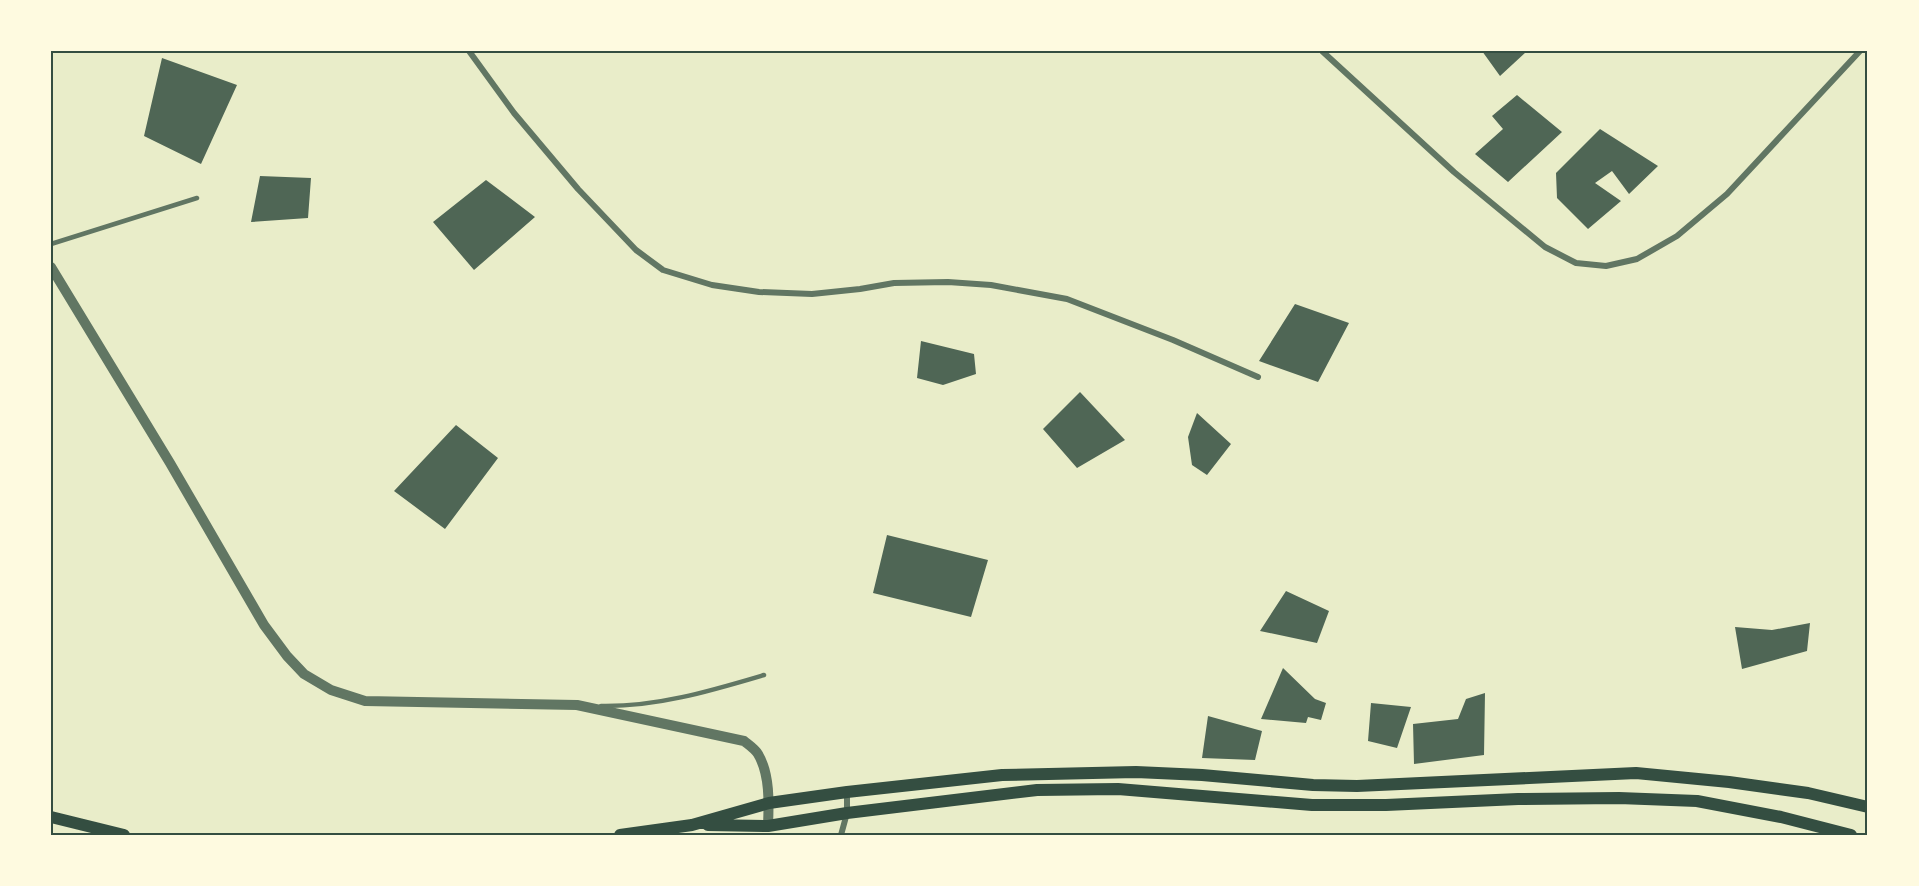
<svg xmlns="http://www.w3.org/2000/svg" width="1919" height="886" viewBox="0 0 1919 886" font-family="Jost,sans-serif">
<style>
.building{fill:#4f6655}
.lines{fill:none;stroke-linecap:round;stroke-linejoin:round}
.service{stroke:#617663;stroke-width:4.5}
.minor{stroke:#617663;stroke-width:6}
.tertiary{stroke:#617663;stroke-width:10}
.secondary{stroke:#344e41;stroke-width:12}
.neatline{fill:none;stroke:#344e41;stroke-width:2}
</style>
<rect width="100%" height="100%" fill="#e9edc9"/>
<path class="building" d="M1482,51H1527L1500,76Z
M162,58L237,85L201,164L144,136Z
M1517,95L1562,132L1508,182L1475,154L1503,129L1492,116Z
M1600,129L1658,166L1629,194L1612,171L1595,183L1621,201L1588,229L1557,198L1556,173Z
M260,176L311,178L308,218L251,222Z
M486,180L535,217L474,270L433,222Z
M1295,304L1349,323L1318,382L1259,361Z
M921,341L974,354L976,374L943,385L917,378Z
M1080,392L1125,440L1077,468L1043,429Z
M1197,413L1231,444L1207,475L1192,465L1188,437Z
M456,425L498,458L445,529L394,491Z
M887,535L988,560L971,617L873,593Z
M1286,591L1329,611L1317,643L1260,631Z
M1810,623L1807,651L1742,669L1735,627L1772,630Z
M1283,668L1315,699L1326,703L1321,720L1308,717L1306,723L1261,719Z
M1485,693L1484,755L1414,764L1413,724L1458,719L1466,699Z
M1371,703L1411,707L1397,748L1368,741Z
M1208,716L1262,731L1255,760L1202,758Z"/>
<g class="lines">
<path class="service" d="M51,244L197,198
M601,706C657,707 710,691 764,675"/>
<path class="minor" d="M469,51L514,113L578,189L636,250L663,270L712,285L759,292L812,294L860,289L894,283L948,282L991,285L1067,299L1173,340L1258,377
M1322,51L1454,172L1545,247L1576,263L1606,266L1637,259L1677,236L1727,194L1860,51
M841,835L847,813V792"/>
<path class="tertiary" d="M51,267L170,463L264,625L287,656L304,674L331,690L365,701L577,705L744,741C749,745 755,749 758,754C770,774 769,803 768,826"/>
<path class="secondary" d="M51,817L124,835
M708,825L768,826L847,813L1037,790L1118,789L1312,805H1386L1518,799L1619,798L1697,801L1781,817L1851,835
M620,835L692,825L769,803L847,792L1002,775L1136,772L1202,775L1313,785L1357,786L1636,773L1729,782L1808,793L1868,807"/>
</g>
<rect width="1919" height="886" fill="none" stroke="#fefae0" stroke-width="105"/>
<rect x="52" y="52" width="1814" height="782" class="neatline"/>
</svg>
